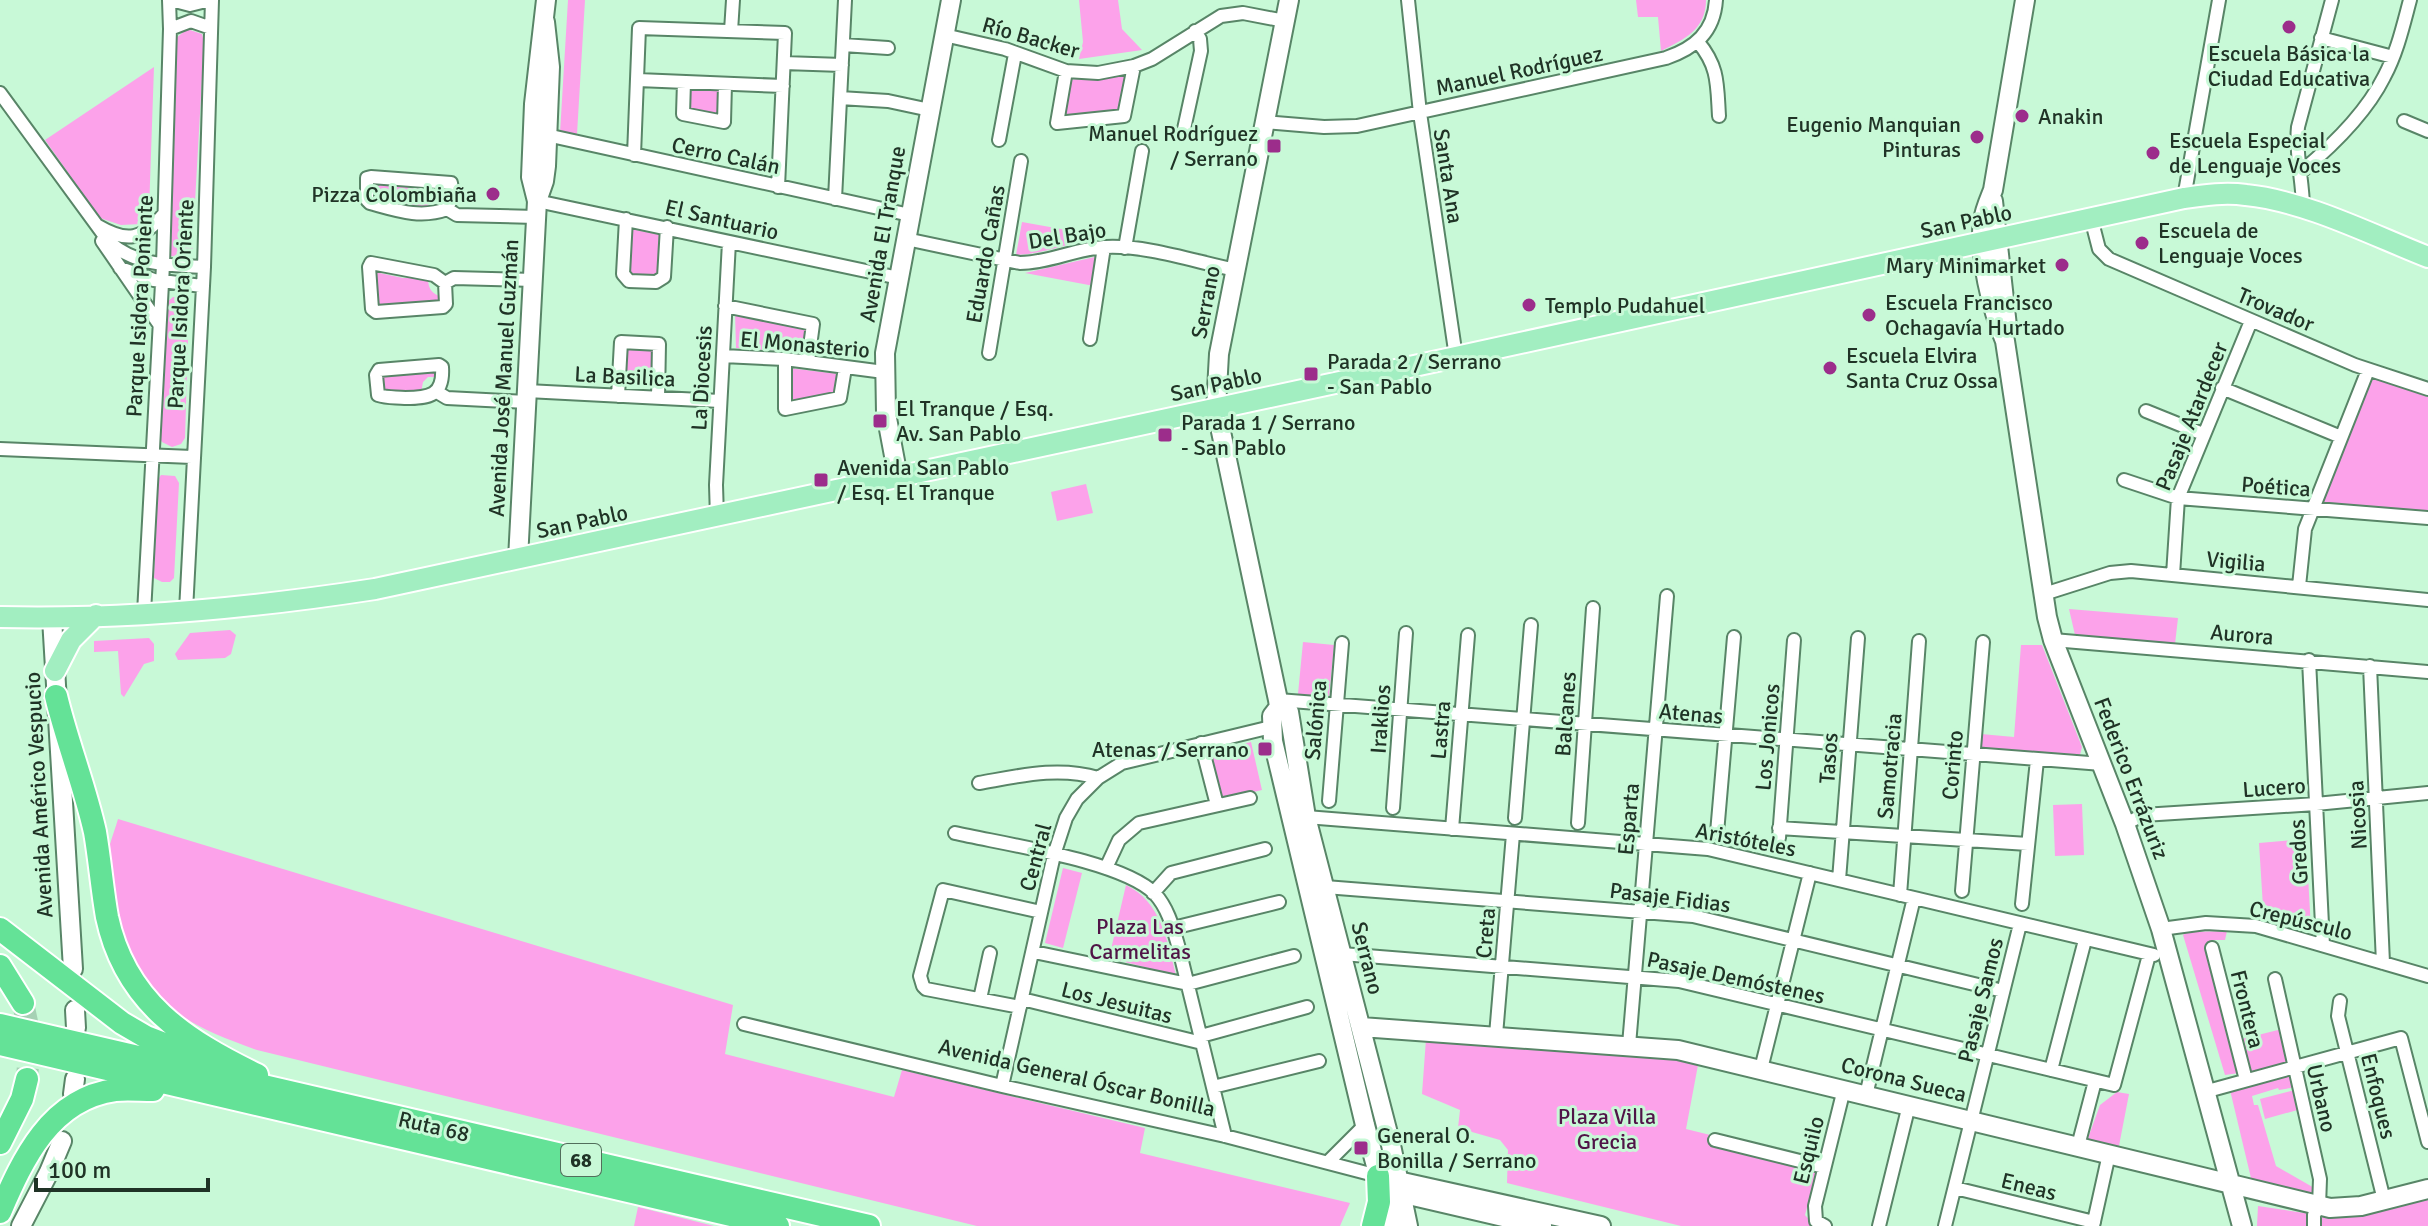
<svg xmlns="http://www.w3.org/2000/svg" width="2428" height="1226" viewBox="0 0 2428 1226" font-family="Signika,sans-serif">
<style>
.green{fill:#fca2ea}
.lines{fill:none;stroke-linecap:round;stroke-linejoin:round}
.highway-tunnel{stroke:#a6d1b4;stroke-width:22;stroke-dasharray:22 11;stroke-linecap:butt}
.street-casing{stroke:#588567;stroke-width:16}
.secondary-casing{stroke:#588567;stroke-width:22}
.primary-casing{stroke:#fff;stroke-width:24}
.highway-casing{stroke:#fff;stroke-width:26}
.street{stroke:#fff;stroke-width:12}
.secondary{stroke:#fff;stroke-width:18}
.primary{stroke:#a2eec1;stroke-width:20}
.highway{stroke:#64e297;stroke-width:22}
.poi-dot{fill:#9c2d8b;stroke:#c8f9d7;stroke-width:3}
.labels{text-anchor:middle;stroke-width:6;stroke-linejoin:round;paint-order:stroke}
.shield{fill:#c8f9d7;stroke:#526e5b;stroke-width:2}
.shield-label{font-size:20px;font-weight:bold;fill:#203326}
.street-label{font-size:22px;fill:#203326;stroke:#c8f9d7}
.poi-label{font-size:22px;fill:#203326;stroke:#c8f9d7;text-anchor:start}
.park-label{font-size:22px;fill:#501447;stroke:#c8f9d7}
</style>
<rect width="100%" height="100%" fill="#c8f9d7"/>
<path class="green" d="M568,0H585L577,134L560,133Z
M1079,0H1118L1122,29L1142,50L1079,59L1083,42Z
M1636,0H1706C1706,29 1685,39 1661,51L1658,17H1638Z
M187,29L202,34L204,42L192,255L189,258L171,256L169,250L175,39Z
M154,67L149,211L141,224L121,225L100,218L45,140Z
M1129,73L1120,111L1063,118L1069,80Z
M687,89L720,90L719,116L688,109Z
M376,182L446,188V192L433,198L431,209H416L374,199L372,184Z
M1022,222L1100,236C1072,242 1044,254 1016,255Z
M631,229L661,235L659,273L653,277L631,275L629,270Z
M1099,256L1094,286L1025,273Z
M375,272L403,278H428C428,289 432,294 442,297V302L382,307L376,299Z
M173,297H184L189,304L185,438L181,444L172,447L162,442L159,436L166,303Z
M735,312L807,328L804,352L736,348Z
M623,346L655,347L654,386H622Z
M789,368L839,374L836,394L789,402Z
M434,372V377H428L423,382L421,393H386L381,390V374Z
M2370,377L2428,397V512L2319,502Z
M161,475L175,476L179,483L174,578L170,582H162L154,578L157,481Z
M1086,484L1093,513L1057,521L1051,492Z
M2069,609L2178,618L2175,644L2075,635Z
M230,630L236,635L231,654L225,658L178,660L175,654L190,633Z
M149,638L154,644V661L144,664L124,697L121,694L118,651L94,652V641Z
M1303,642L1334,645L1329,697L1298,694Z
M2021,645H2042L2082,747L2080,755L2073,758L1980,752L1981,734L2014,737Z
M1251,742L1262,790L1219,800L1207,752Z
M2082,804L2084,855L2055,856L2053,805Z
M118,819L733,1005L725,1054L894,1097L902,1070L1145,1128L1140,1153L1350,1203L1340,1226H977L257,1050C181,1023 135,999 113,915C111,903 106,891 104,879C103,861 113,836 118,819Z
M2306,839L2311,930L2263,907L2259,843Z
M1063,868L1082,873L1063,948L1045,943Z
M1126,885C1161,902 1167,940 1176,975L1109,958Z
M2227,931L2225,940H2212L2209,944L2239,1073L2225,1075L2183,935L2187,932Z
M2282,1029L2291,1065L2250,1075L2242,1039Z
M1426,1039L1671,1058L1698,1065L1686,1129L1819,1162L1805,1215L1815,1226H1681L1507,1183L1508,1150L1500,1140L1458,1128L1460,1110L1422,1094Z
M2292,1074L2296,1087L2279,1090L2278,1088L2252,1096L2254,1105H2258L2276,1166L2316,1189L2314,1195L2255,1184L2251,1178L2230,1090Z
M2295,1090L2301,1109L2265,1119L2260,1099Z
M2117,1092L2129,1094L2118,1151L2087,1141L2100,1105Z
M2428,1198V1226H2257L2258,1206L2336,1218Z
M638,1207L714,1226H634Z"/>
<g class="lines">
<path class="highway-tunnel" d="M23,1003L30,1036L27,1079"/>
<defs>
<path id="street" d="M171,0L190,5L210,0
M1408,0L1420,113L1456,357
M170,29L191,21L211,28
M731,31L733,0
M944,35L1005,49L1066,71L1098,73L1134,66L1152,59L1221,16L1243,13L1285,21
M2321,38L2393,57
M1698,42C1719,67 1717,85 1719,116
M843,45L888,48
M784,63L842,65
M1066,71L1057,123L1124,116L1134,66
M638,80L783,86
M684,82L683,114L724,122L725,84
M0,93L109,242C137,266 168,265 204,267
M840,98L888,101L930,110
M2404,121L2428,131
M1265,122L1324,127L1357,126L1666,58C1695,48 1714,32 1716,0
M1184,129L1201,51L1200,39L1195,31
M542,134L910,215
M999,140L1015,54
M634,155L639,28L785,33L778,187
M2302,171C2332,146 2366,113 2384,77C2397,53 2403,26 2410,0
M371,177L451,183L453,195L447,209C420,219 396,210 370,203L367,200V178Z
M2184,198L2219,0
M835,199L845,0
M537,201L899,278
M2303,208C2303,181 2295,154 2298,127L2332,0
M447,209L457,215L536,217
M2091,218L2099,249L2109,259L2355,365L2428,389
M626,219L623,274L629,281L656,282L664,277L667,227
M98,226C127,243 142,240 164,214
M906,239L1020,263C1049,263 1077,248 1106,247C1147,245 1196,262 1236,270
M102,241L159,324
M1125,248L1142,151
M371,263L434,275L445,283L446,304L443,307L376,312L372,309L369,267Z
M120,268L154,280L202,286
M445,283L454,278L533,280
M725,306L813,324L808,361
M1090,339L1104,247
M989,353L1021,161
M723,356L785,359L884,372
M785,359V409L840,398L845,368
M439,365L442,367C444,396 429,398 405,398C395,397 387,398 378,395L376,375L379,370Z
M2222,388L2341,437
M527,391L720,401
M437,392L447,398L526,402
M618,396L621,342L659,344L658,398
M2146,411L2203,434
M0,449L192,457
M2124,480L2178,498L2428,518
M717,517L716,485L729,242
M2173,575L2178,498L2251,321
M2299,586L2305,529L2368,370
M2044,594L2110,573L2131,571L2428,600
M186,611L204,267L212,0
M144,613L163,265L170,29L169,0
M2053,640L2428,672
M2309,660L2323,945
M2370,666L2383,963
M1278,700L2102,764
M1201,743L1217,805
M979,783C1019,776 1058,766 1098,778
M1329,801L1342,643
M1393,808L1406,633
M1306,817L1708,849L2154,955
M1515,818L1531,625
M1578,823L1593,608
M2125,824L2143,815L2316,804L2428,793
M1779,828L2028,844
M1452,829L1468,635
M955,833C1003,844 1123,861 1155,894C1168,908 1173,928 1178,945L1225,1136
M1717,833L1734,637
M1779,838L1794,640
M1106,868L1119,840L1139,823L1250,798
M1839,880L1858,638
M1325,887L1693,916L2003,991
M1962,891L1983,642
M1153,893L1171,873L1265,849
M1900,895L1919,641
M2022,904L2037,760
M1173,928L1279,902
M2161,929L2206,923L2256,926L2428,976
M2212,948L2246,1080
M1034,952L1188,984L1294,956
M1342,954L1679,981L2114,1085L2149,955
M2275,979L2320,1179L2319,1206L2314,1215V1226
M980,999L990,953
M1022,999L1202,1043
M2340,1001L2338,1016L2384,1200
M1020,1007L926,989L923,986L920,976L943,890L1041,912
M744,1024L1002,1086L1225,1136L1378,1176
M1496,1035L1513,834
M1201,1036L1307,1007
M1629,1045L1667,596
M1761,1069L1810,873
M2051,1070L2085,940
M1002,1086L1054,855L1066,818L1077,799L1098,778L1122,763L1271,727
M1213,1087L1319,1061
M2204,1092L2401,1038L2428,1142
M1866,1095L1914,898
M1715,1140L1824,1167
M2078,1146L2095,1081
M1328,1162L1365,1125
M1955,1188L2094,1222
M1825,1226L1816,1221L1815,1206L1844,1089
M1879,1226L1909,1105
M1945,1226L2020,924
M2093,1226L2109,1154"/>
<path id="secondary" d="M1289,0L1219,354L1216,408L1278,700L1279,707L1272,716L1273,741L1365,1125L1392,1226
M2025,0L1993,190C1989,200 1984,211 1983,221C1978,255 1992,310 2005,341L2047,617L2053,640L2125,824L2161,929L2242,1226
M537,201L531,177L534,104L546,0
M1993,201L2007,326
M898,477L886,413L885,353L951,0
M518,559L537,201L544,181L546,166L550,67L545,22
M52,618L73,969
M1279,707L1289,712L1306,817L1391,1145L1408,1226
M75,1010L76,1028
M1361,1027L1678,1050L2330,1208L2361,1206L2428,1189
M73,1094L75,1079
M1389,1179L1601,1226
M1397,1181L1413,1196L1542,1226
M21,1226L49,1172L62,1141"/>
<path id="primary" d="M0,617C125,620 252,608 375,589L1456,357L2184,198C2205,195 2225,192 2246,195C2306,201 2372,235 2428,257
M55,671L71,640L96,615"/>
<path id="highway" d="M56,696C67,742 85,787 95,832C100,861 102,889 107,917C125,1002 185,1040 257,1075
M0,929L122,1023L146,1037L203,1059
M0,966L23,1003
M0,1025L869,1226
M0,1044L778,1226
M0,1143L22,1099L27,1079
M0,1212C23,1159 50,1099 115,1090C127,1089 140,1090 153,1090
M1373,1226L1379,1202L1378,1176"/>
</defs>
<use href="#street" class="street-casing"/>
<use href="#secondary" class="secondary-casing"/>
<use href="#primary" class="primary-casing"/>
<use href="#highway" class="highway-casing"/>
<use href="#street" class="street"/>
<use href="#secondary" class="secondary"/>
<use href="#primary" class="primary"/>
<use href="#highway" class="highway"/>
</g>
<g class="poi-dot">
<circle cx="2289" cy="27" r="8"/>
<circle cx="2022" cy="116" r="8"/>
<circle cx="1977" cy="137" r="8"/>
<rect x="1266" y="138" width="16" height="16" rx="4"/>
<circle cx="2153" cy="153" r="8"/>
<circle cx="493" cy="194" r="8"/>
<circle cx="2142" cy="243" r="8"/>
<circle cx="2062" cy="265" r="8"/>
<circle cx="1529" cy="305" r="8"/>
<circle cx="1869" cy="315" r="8"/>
<circle cx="1830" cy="368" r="8"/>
<rect x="1303" y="366" width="16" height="16" rx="4"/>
<rect x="872" y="413" width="16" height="16" rx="4"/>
<rect x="1157" y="427" width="16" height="16" rx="4"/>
<rect x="813" y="472" width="16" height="16" rx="4"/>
<rect x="1257" y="741" width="16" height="16" rx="4"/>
<rect x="1353" y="1140" width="16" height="16" rx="4"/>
</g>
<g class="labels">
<rect class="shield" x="561" y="1144" width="40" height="32" rx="6"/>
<g class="shield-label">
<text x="581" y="1167">68</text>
</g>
<g class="street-label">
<text transform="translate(1031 37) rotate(16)" y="8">Río Backer</text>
<text transform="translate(1519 70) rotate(-12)" y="8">Manuel Rodríguez</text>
<text transform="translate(726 155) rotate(12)" y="8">Cerro Calán</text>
<text transform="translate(1449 176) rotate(81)" y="8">Santa Ana</text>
<text transform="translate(722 219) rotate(13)" y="8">El Santuario</text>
<text transform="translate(1966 221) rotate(-12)" y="8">San Pablo</text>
<text transform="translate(882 234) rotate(-80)" y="8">Avenida El Tranque</text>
<text transform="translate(1067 235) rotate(-9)" y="8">Del Bajo</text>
<text transform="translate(985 254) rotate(-80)" y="8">Eduardo Cañas</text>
<text transform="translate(1205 302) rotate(-79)" y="8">Serrano</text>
<text transform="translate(180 304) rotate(-87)" y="8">Parque Isidora Oriente</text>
<text transform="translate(139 306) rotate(-87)" y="8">Parque Isidora Poniente</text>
<text transform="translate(2276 309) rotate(23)" y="8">Trovador</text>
<text transform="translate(805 344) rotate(5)" y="8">El Monasterio</text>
<text transform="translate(625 376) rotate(3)" y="8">La Basilica</text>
<text transform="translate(503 378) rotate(-87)" y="8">Avenida José Manuel Guzmán</text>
<text transform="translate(701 378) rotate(-87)" y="8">La Diocesis</text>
<text transform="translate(1216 384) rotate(-12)" y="8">San Pablo</text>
<text transform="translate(2191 416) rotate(-68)" y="8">Pasaje Atardecer</text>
<text transform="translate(2276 486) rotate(4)" y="8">Poética</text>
<text transform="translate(582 521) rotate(-12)" y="8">San Pablo</text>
<text transform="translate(2236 561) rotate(5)" y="8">Vigilia</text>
<text transform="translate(2242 634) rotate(5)" y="8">Aurora</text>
<text transform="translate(1691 713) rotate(5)" y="8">Atenas</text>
<text transform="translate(1565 714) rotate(-86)" y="8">Balcanes</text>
<text transform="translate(1380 719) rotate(-86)" y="8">Iraklios</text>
<text transform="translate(1315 720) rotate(-85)" y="8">Salónica</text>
<text transform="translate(1440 730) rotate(-85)" y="8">Lastra</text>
<text transform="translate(1767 737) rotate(-85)" y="8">Los Jonicos</text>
<text transform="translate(1828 758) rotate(-86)" y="8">Tasos</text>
<text transform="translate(1952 765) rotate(-85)" y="8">Corinto</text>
<text transform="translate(1889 766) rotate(-85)" y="8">Samotracia</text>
<text transform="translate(2132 778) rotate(69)" y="8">Federico Errázuriz</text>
<text transform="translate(2274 787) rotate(-4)" y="8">Lucero</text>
<text transform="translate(38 795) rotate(-93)" y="8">Avenida Américo Vespucio</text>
<text transform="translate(2357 815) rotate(-93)" y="8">Nicosia</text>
<text transform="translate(1628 819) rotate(-85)" y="8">Esparta</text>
<text transform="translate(1746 839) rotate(11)" y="8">Aristóteles</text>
<text transform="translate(2298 852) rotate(-93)" y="8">Gredos</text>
<text transform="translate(1035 857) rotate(-75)" y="8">Central</text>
<text transform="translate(1670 897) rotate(7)" y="8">Pasaje Fidias</text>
<text transform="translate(2301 920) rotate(14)" y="8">Crepúsculo</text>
<text transform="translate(1485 933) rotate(-85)" y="8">Creta</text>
<text transform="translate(1368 958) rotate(76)" y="8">Serrano</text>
<text transform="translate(1736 977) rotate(12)" y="8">Pasaje Demóstenes</text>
<text transform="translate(1980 1000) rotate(-76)" y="8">Pasaje Samos</text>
<text transform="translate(1117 1002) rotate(14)" y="8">Los Jesuitas</text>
<text transform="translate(2248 1009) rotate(76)" y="8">Frontera</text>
<text transform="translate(1077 1077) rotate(13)" y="8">Avenida General Óscar Bonilla</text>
<text transform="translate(1904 1079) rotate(14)" y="8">Corona Sueca</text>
<text transform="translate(2379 1096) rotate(76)" y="8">Enfoques</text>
<text transform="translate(2322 1098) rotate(77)" y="8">Urbano</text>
<text transform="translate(434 1126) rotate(13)" y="8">Ruta 68</text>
<text transform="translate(1808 1150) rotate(-76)" y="8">Esquilo</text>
<text transform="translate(2029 1186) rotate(14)" y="8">Eneas</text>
</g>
<g class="poi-label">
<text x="2289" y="61" text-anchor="middle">Escuela Básica la<tspan x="2289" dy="25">Ciudad Educativa</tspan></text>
<text x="2038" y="124">Anakin</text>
<text x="1961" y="132" text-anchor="end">Eugenio Manquian<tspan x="1961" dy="25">Pinturas</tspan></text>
<text x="1258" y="141" text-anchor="end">Manuel Rodríguez<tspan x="1258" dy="25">/ Serrano</tspan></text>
<text x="2169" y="148">Escuela Especial<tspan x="2169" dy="25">de Lenguaje Voces</tspan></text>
<text x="477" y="202" text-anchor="end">Pizza Colombiaña</text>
<text x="2158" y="238">Escuela de<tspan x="2158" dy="25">Lenguaje Voces</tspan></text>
<text x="2046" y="273" text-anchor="end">Mary Minimarket</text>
<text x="1885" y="310">Escuela Francisco<tspan x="1885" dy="25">Ochagavía Hurtado</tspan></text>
<text x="1545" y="313">Templo Pudahuel</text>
<text x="1846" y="363">Escuela Elvira<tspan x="1846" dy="25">Santa Cruz Ossa</tspan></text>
<text x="1327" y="369">Parada 2 / Serrano<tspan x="1327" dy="25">- San Pablo</tspan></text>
<text x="896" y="416">El Tranque / Esq.<tspan x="896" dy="25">Av. San Pablo</tspan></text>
<text x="1181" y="430">Parada 1 / Serrano<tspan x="1181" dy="25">- San Pablo</tspan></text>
<text x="837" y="475">Avenida San Pablo<tspan x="837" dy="25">/ Esq. El Tranque</tspan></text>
<text x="1249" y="757" text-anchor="end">Atenas / Serrano</text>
<text x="1377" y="1143">General O.<tspan x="1377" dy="25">Bonilla / Serrano</tspan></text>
</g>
<g class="park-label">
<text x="1140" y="934">Plaza Las<tspan x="1140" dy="25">Carmelitas</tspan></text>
<text x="1607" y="1124">Plaza Villa<tspan x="1607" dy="25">Grecia</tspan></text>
</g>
</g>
<path d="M36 1178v12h172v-12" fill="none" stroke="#203326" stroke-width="4"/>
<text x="48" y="1178" font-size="24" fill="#203326" stroke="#c8f9d7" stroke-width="6" paint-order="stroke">100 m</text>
</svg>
